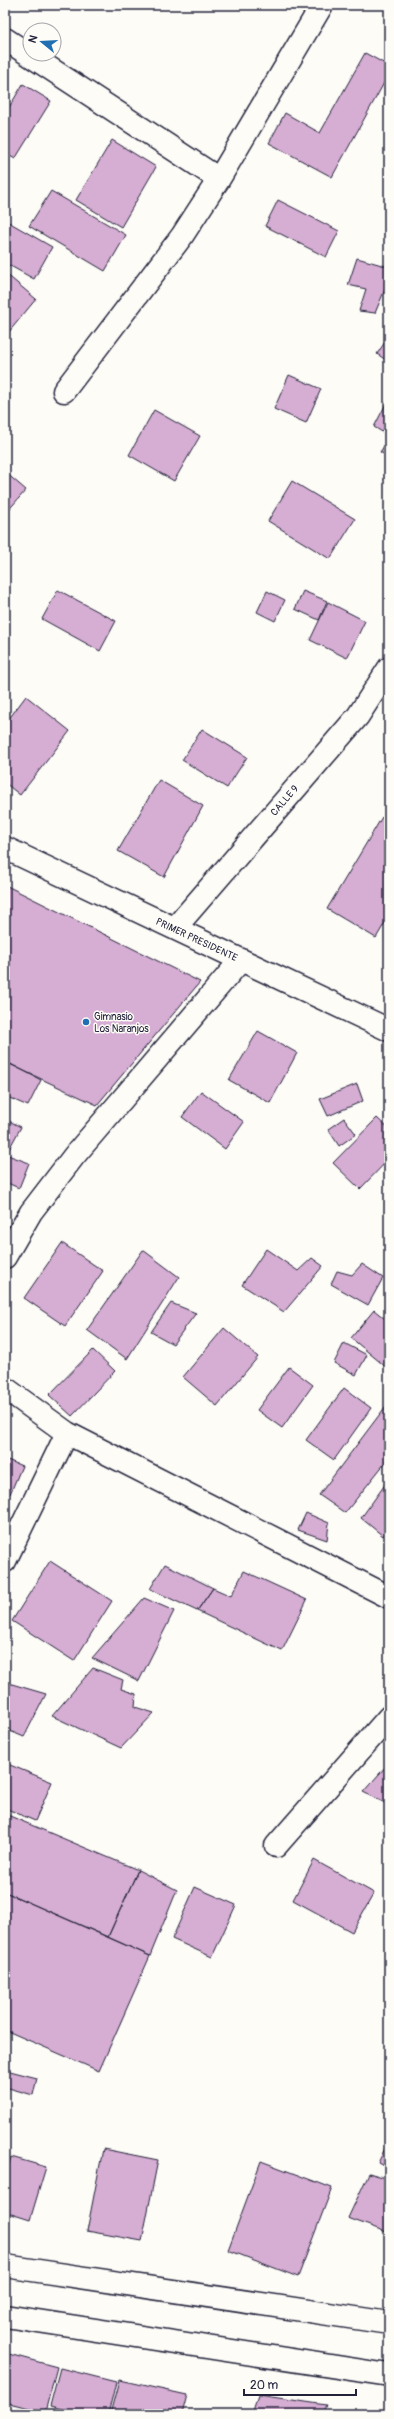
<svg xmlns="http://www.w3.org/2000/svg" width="394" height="2419" viewBox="0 0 394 2419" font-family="Pangolin,sans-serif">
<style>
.building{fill:#d6add3;stroke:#22223b}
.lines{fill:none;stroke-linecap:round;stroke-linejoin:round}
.minor-casing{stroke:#22223b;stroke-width:25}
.tertiary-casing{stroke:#22223b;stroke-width:25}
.trunk-casing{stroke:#22223b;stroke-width:25}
.minor{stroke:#fdfcf7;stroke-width:22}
.tertiary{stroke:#fdfcf7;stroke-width:22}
.trunk{stroke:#fdfcf7;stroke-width:22}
.poi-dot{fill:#1f6fb2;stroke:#fdfcf7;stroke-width:1.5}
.labels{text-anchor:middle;stroke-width:3;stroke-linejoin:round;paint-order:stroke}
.street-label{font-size:10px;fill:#22223b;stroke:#fdfcf7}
.poi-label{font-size:10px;fill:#22223b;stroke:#fdfcf7;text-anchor:start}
</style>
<rect width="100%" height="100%" fill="#fdfcf7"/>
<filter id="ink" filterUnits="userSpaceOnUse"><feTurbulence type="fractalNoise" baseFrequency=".025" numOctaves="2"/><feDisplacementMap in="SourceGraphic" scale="8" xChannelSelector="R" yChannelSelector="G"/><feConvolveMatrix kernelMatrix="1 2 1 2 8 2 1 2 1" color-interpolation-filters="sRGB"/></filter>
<g filter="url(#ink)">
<path class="building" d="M365,53L389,66V74L332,177L269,143L285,113L320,133Z
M23,84L51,101L15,159L5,153V114Z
M112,140L156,167L121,227L76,200Z
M51,191L126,235L105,271L29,226Z
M278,200L339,231L326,257L265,226Z
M5,220L52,247L34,279L5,263Z
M357,258L389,267V280L375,313L359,311L366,289L348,285Z
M5,273L36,299L8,333L5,330Z
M389,336V362L377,354Z
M289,375L321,389L306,423L274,409Z
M389,398V436L374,427Z
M154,410L200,436L174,481L129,455Z
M389,439V457L380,452Z
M5,472L26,490L5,514Z
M292,481L355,519L330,559L268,521Z
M58,590L116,621L100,651L42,619Z
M267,591L285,600L275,621L257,612Z
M303,591L327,601L319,620L295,609Z
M328,602L365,621L347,658L310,640Z
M26,696L70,731L20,795L5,783V724Z
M202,729L247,757L227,788L182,760Z
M159,780L203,806L164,877L118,851Z
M382,817L389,821V916L376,938L327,909Z
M5,885L200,982L97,1105L5,1062Z
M258,1031L297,1053L270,1103L229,1080Z
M5,1061L41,1080L28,1106L5,1096Z
M357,1084L363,1101L328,1116L320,1099Z
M201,1091L244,1122L225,1149L182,1117Z
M344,1118L356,1134L339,1146L328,1129Z
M377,1118L389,1129V1159L360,1189L333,1163Z
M5,1119L21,1127L9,1149L5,1147Z
M5,1154L29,1163L19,1188L5,1182Z
M62,1243L103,1271L65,1326L24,1298Z
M266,1249L298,1271L312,1258L323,1266L284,1312L242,1285Z
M143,1250L179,1277L127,1359L87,1330Z
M362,1264L383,1278L368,1305L331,1284L337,1271L352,1275Z
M171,1303L196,1313L173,1344L151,1332Z
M374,1310L389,1322V1363L386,1367L351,1338Z
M224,1328L258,1357L217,1406L183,1377Z
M344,1343L367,1355L356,1375L334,1363Z
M93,1350L115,1371L72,1416L49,1395Z
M289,1367L313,1385L282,1428L257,1410Z
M344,1388L371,1408L334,1460L306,1440Z
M389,1402V1458L345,1513L319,1495Z
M5,1459L22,1466L10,1494L5,1492Z
M389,1479V1529L383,1536L361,1518Z
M306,1513L329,1523L327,1540L298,1530Z
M50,1561L112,1601L74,1661L12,1621Z
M165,1564L213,1588L197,1611L150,1589Z
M244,1571L307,1600L282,1651L197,1611L213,1588L231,1596Z
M144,1598L174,1611L139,1681L92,1658Z
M93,1668L123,1680L121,1689L136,1694L135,1707L154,1713L121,1748L52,1716Z
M5,1682L46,1694L24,1737L5,1729Z
M5,1763L52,1782L35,1821L5,1808Z
M389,1763V1802L387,1804L363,1792Z
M5,1814L138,1870L108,1937L5,1892Z
M314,1860L374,1893L352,1932L293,1900Z
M138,1870L177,1890L150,1956L108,1937Z
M195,1887L236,1905L212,1957L172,1939Z
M5,1892L150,1956L99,2071L5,2030Z
M6,2070L37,2078L33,2095L5,2087Z
M389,2140V2169L378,2163Z
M103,2149L158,2160L142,2241L87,2231Z
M11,2157L46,2167L30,2220L5,2212V2177Z
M261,2161L332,2188L298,2277L228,2250Z
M369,2173L389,2179V2233L348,2218Z
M5,2353L57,2367L45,2412L5,2402Z
M60,2368L116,2382L108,2414H81L50,2406Z
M119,2380L187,2395L182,2414H110Z
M258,2395L326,2405L322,2414H252Z"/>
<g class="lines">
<defs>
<path id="minor" d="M5,39L219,179
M64,391L182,236L219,179L322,5
M175,928L358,716L389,668
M5,1257L31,1212L74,1156L241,960
M5,1388L67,1433L389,1597
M5,1561L67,1433
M276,1846L389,1717"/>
<path id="tertiary" d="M5,848L389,1030"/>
<path id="trunk" d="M5,2266L389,2323
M5,2316L389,2375"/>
</defs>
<use href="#minor" class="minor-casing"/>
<use href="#tertiary" class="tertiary-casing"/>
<use href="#trunk" class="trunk-casing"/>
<use href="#minor" class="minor"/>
<use href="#tertiary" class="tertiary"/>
<use href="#trunk" class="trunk"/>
</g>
</g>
<circle class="poi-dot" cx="86" cy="1022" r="4"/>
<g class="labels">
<g class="street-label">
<text transform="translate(284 800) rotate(-49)" y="4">CALLE 9</text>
<text transform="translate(197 939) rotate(25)" y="4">PRIMER PRESIDENTE</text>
</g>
<g class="poi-label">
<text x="94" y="1020">Gimnasio<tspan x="94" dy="12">Los Naranjos</tspan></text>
</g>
</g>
<rect width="394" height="2419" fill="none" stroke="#fdfcf7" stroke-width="20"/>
<rect x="10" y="10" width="374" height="2399" fill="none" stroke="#22223b" stroke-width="1.5" filter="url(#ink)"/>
<g transform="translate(42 42) rotate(288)"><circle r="19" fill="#fdfcf7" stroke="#a5a5ac"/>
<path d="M0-3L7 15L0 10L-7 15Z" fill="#1f6fb2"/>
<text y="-6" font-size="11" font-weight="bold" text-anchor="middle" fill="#22223b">N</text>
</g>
<path d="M244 2389v6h112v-6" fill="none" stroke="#22223b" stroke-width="2"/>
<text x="250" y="2389" font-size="12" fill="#22223b" stroke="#fdfcf7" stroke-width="3" paint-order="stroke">20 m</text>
</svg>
